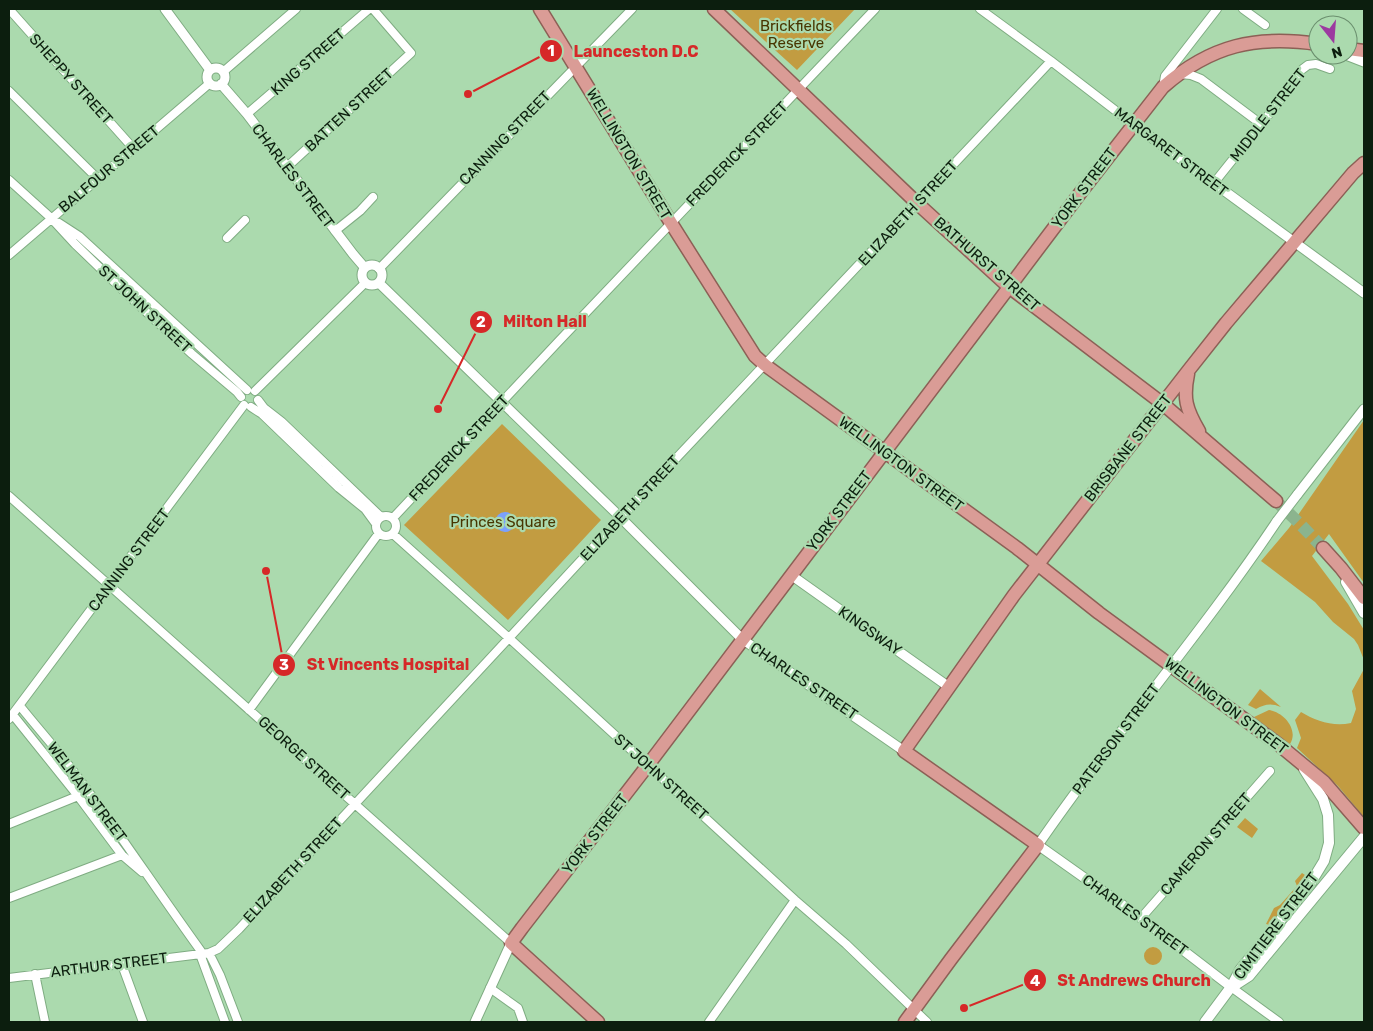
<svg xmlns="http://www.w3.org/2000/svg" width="1373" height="1031" viewBox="0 0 1373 1031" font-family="Rubik,sans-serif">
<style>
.green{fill:#c29c41}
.water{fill:#7ba1fe}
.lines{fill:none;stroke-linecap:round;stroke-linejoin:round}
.trunk-tunnel{stroke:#8bb48e;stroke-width:12;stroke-dasharray:12 6;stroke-linecap:butt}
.minor-casing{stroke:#7fac82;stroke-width:10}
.tertiary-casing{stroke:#7fac82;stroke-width:11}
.secondary-casing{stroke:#7fac82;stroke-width:12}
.trunk-casing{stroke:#8c6056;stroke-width:15}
.minor{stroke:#fff;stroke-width:8}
.tertiary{stroke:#fff;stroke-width:9}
.secondary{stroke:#fff;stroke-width:10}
.trunk{stroke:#da9c96;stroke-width:12}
.tertiary-bridge-casing{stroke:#7fac82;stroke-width:11;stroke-linecap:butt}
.tertiary-bridge{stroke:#fff;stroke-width:9}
.labels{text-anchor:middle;stroke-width:4.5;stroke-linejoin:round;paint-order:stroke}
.park-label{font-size:15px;fill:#483601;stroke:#abdaae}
.street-label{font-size:15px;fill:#0c1e0e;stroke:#abdaae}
.leader{fill:none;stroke:#d62828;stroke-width:2}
.callout-dot{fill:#d62828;stroke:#abdaae;stroke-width:2}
.mark-label{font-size:15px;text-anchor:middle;font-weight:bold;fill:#fff}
.callout-label{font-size:16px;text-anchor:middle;font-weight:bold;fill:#d62828;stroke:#abdaae;stroke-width:4.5;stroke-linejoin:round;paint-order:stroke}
</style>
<rect width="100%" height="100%" fill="#abdaae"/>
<path class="green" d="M730,9H855L797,70Z
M1364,420V583L1329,534L1312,556L1348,604L1364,630V660L1358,645L1354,639L1333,622L1315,602L1261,561L1289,528Z
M502,424L601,520L508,620L404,525Z
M1364,669V817L1338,786L1297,748L1301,738L1295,720L1301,712C1316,721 1333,727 1351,723L1356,709L1352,691Z
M1260,689L1281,707C1271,703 1265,704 1256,709L1248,705Z
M1269,710C1284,712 1299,730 1290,744L1254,717Z
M1245,818L1258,829L1252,838L1237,827Z
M1302,873L1308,877L1270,925L1266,924L1274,908L1280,905L1297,886L1295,881Z
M1144 956a9 9 0 1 1 18 0a9 9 0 1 1-18 0Z"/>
<path class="water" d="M495 522a10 10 0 1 1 20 0a10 10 0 1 1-20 0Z"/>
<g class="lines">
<path class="trunk-tunnel" d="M1276,501L1299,523L1323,548"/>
<defs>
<path id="minor" d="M9,9L133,148
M980,9L1051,61L1133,124
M1243,9L1265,25
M223,72L296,9
M1179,74L1191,75L1201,79L1261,124
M1163,87L1165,76L1217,9
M9,91L97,178
M247,114L369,9
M287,167L411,53L373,9
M9,180L51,218L75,244L129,296L192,354L237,392L241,397
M1214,183L1278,103L1300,71L1308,65L1316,64L1330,69
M59,223L79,236L247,390
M335,231L360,211L373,197
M227,238L245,220
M9,255L210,83
M379,269L632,9
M255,391L365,283
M258,400L264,408L282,422L381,517
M251,407L262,414L339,488L365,509L376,524
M9,496L511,943
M376 526a10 10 0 1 1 20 0a10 10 0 1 1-20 0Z
M393,518L558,342L875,9
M393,534L509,638L795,900L846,944L927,1022
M20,706C40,731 61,754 80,780C122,837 161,896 203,954
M249,710L379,533
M13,715L78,796L122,855L142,872
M9,719L244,405
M9,824L78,796
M9,898L122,855
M1141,918L1270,771
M209,953L220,975L238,1022
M200,954L225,1022
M121,962L143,1022
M35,974L45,1022
M9,978L209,953L218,949L239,929L650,486L1051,61
M1231,987L1279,1022
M490,988L518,1008L523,1022
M709,1022L795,900"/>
<path id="tertiary" d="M165,9L210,70
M1346,55L1364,62
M207 77a9 9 0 1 1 18 0a9 9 0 1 1-18 0Z
M221,84L247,114L353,254L365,268
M1133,124L1364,293
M362 275a10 10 0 1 1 20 0a10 10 0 1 1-20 0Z
M379,283L614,511L742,639L904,751
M1297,495L1364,409
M791,575L949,687
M1231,987L1141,918L1038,845C1114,734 1202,633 1277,521
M475,1022L511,943"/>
<path id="secondary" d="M1346,582L1364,613
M1232,987L1249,976L1364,837
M1205,1022L1231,987L1240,970L1310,884L1324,861L1329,843L1328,815L1323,799L1304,769"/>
<path id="trunk" d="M540,9L671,223L755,356L765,365L1017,548L1099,613L1278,744L1324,782L1364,828
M714,9L918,204L1009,287L1163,404L1276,501
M1348,49L1364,51
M1188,374C1183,398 1186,409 1199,431
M1323,548L1341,568L1364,598
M598,1022L511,943L522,928L648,765L1081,192L1163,87C1211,45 1256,35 1318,44
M905,1022L951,959L1038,845L904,751L1014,595L1188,371L1226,323L1353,173L1364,163"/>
</defs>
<use href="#minor" class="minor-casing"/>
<use href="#tertiary" class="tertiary-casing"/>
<use href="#secondary" class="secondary-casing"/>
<use href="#trunk" class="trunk-casing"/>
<use href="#minor" class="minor"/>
<use href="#tertiary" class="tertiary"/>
<use href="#secondary" class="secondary"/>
<use href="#trunk" class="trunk"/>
<defs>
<path id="tertiary-bridge" d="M1277,521L1297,495"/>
</defs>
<use href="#tertiary-bridge" class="tertiary-bridge-casing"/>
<use href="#tertiary-bridge" class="tertiary-bridge"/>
</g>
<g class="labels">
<g class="park-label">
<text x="796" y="31">Brickfields<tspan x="796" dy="17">Reserve</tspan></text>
<text x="503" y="527">Princes Square</text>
</g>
<g class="street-label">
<text transform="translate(308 62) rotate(-41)" y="5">KING STREET</text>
<text transform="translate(71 79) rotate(48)" y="5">SHEPPY STREET</text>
<text transform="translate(349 110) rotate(-43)" y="5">BATTEN STREET</text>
<text transform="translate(1268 115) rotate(-52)" y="5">MIDDLE STREET</text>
<text transform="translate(505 138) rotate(-46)" y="5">CANNING STREET</text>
<text transform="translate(1171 152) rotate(37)" y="5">MARGARET STREET</text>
<text transform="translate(629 154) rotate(59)" y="5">WELLINGTON STREET</text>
<text transform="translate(737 154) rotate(-46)" y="5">FREDERICK STREET</text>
<text transform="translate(109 169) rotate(-40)" y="5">BALFOUR STREET</text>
<text transform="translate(293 176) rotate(53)" y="5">CHARLES STREET</text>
<text transform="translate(1084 188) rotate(-53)" y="5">YORK STREET</text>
<text transform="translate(908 213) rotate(-47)" y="5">ELIZABETH STREET</text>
<text transform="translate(987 264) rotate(41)" y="5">BATHURST STREET</text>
<text transform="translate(145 309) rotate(43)" y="5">ST JOHN STREET</text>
<text transform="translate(459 448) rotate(-47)" y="5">FREDERICK STREET</text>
<text transform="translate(1128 448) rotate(-52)" y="5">BRISBANE STREET</text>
<text transform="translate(901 464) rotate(36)" y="5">WELLINGTON STREET</text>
<text transform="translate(630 508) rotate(-47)" y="5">ELIZABETH STREET</text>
<text transform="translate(839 511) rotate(-53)" y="5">YORK STREET</text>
<text transform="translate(129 560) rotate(-53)" y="5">CANNING STREET</text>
<text transform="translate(870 631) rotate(35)" y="5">KINGSWAY</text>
<text transform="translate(804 681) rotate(34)" y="5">CHARLES STREET</text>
<text transform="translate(1226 706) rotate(37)" y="5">WELLINGTON STREET</text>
<text transform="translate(1116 739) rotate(-53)" y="5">PATERSON STREET</text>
<text transform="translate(304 758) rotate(42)" y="5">GEORGE STREET</text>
<text transform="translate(661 777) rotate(42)" y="5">ST JOHN STREET</text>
<text transform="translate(87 792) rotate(53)" y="5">WELMAN STREET</text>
<text transform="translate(595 834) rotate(-52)" y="5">YORK STREET</text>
<text transform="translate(1206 844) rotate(-49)" y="5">CAMERON STREET</text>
<text transform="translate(293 870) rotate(-47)" y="5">ELIZABETH STREET</text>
<text transform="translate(1135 915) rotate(36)" y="5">CHARLES STREET</text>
<text transform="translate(1276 926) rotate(-53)" y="5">CIMITIERE STREET</text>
<text transform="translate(109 965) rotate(-7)" y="5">ARTHUR STREET</text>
</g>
</g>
<path class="leader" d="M468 94L551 51M438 409L481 322M266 571L284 665M964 1008L1035 980"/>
<g class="callout-dot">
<circle cx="468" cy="94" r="5"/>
<circle cx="438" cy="409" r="5"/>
<circle cx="266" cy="571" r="5"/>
<circle cx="964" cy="1008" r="5"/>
<circle cx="551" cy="51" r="12"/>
<circle cx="481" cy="322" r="12"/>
<circle cx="284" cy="665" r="12"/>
<circle cx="1035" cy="980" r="12"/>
</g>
<g class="mark-label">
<text x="551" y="56">1</text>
<text x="481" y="327">2</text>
<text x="284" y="670">3</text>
<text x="1035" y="986">4</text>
</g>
<g class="callout-label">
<text x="636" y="57">Launceston D.C</text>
<text x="545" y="327">Milton Hall</text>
<text x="388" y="670">St Vincents Hospital</text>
<text x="1134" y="986">St Andrews Church</text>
</g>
<rect width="1373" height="1031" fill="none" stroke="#0c1e0e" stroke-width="20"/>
<g transform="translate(1333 40) rotate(163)"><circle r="24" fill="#abdaae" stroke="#6b8f6e"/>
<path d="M0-4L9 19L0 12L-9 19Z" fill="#9c39a0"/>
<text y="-8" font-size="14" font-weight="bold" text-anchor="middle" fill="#0c1e0e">N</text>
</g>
</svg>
